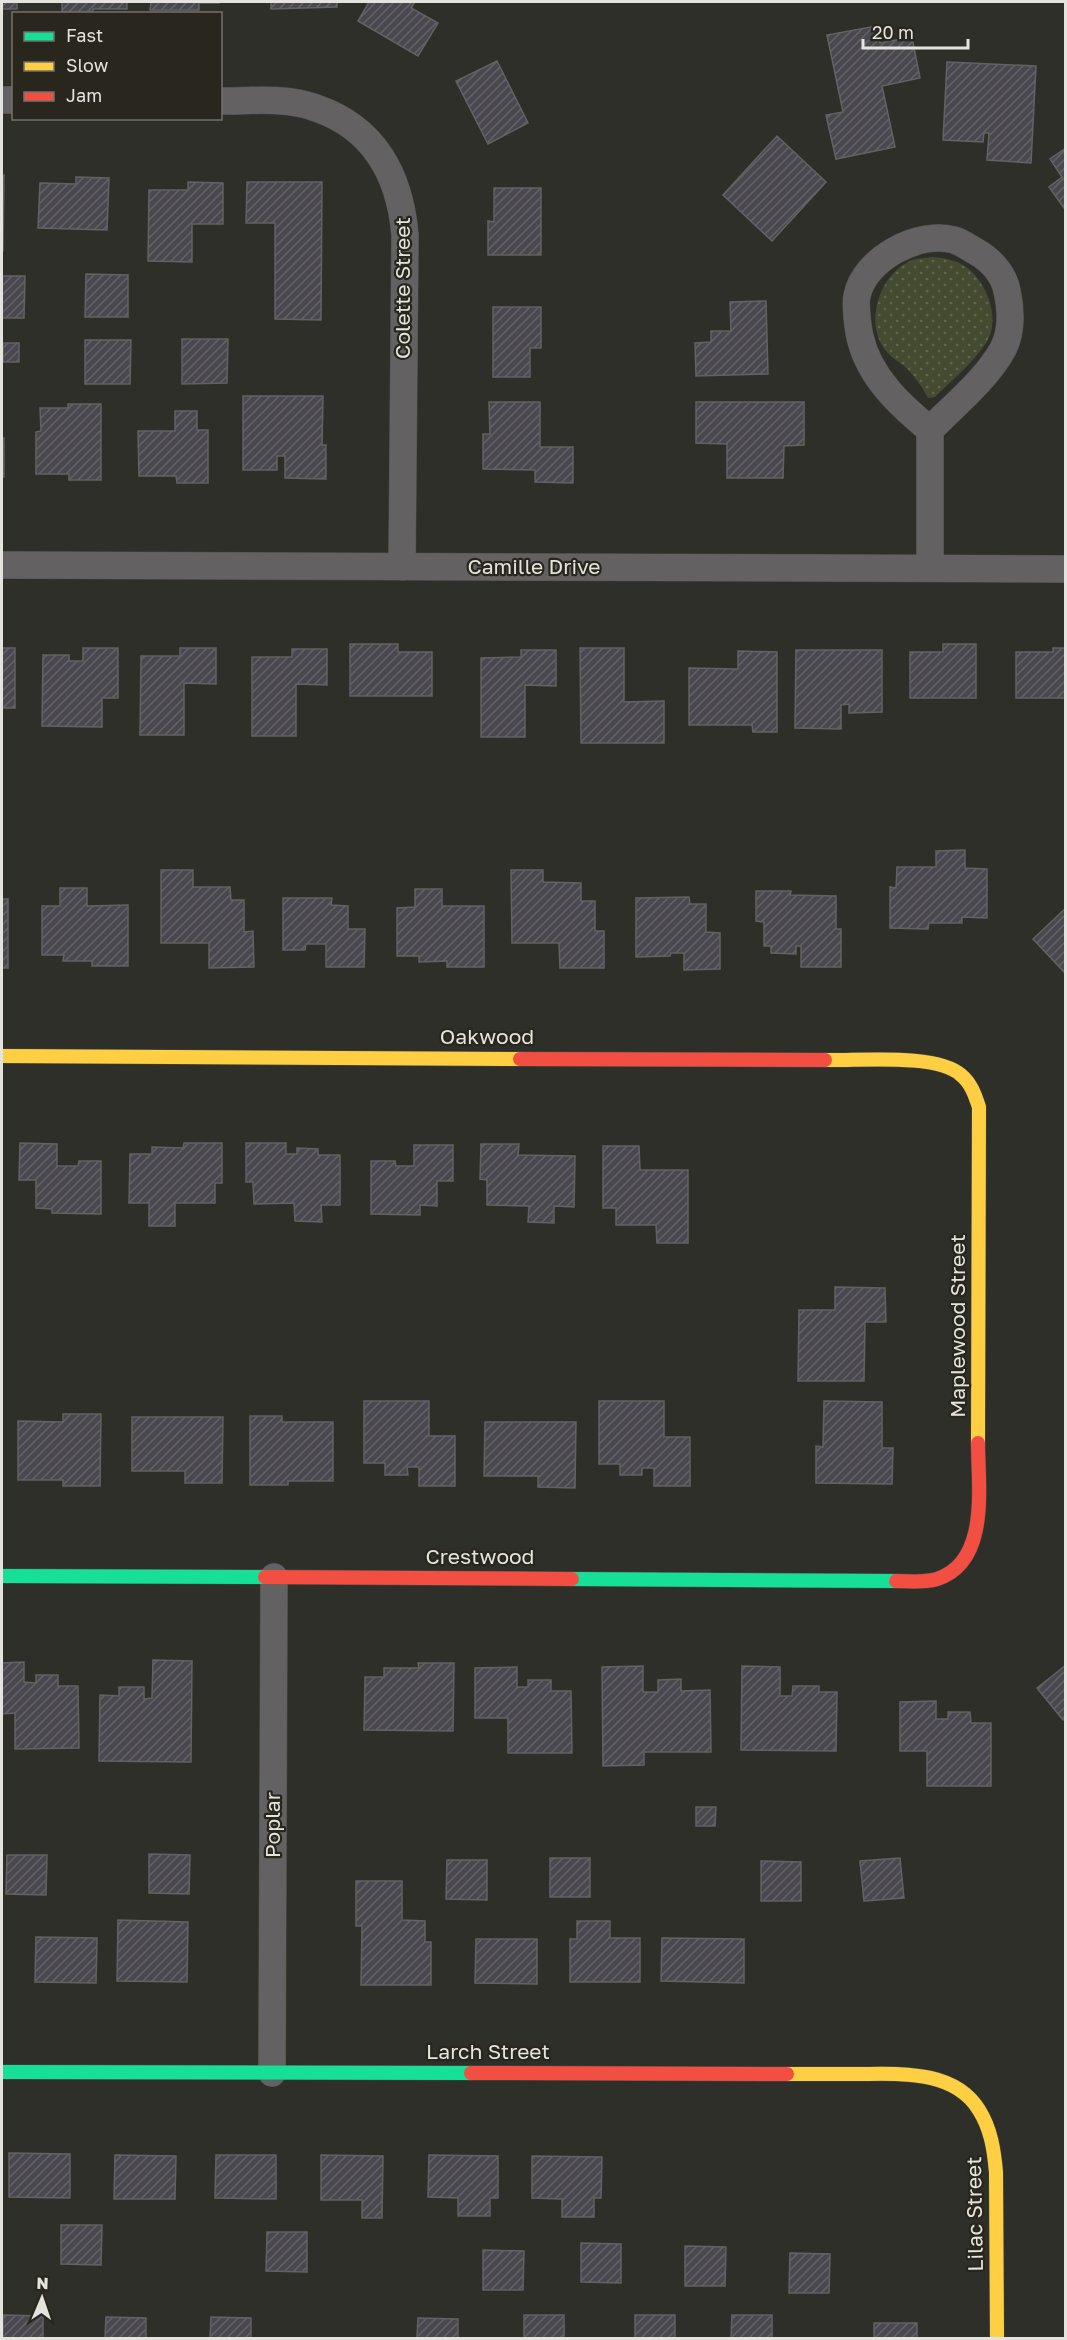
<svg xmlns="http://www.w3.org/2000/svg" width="1067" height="2340" viewBox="0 0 1067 2340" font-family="'Golos Text',sans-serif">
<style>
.grass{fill:url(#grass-dots)}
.building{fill:url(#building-hatch);stroke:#636262;stroke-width:1.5}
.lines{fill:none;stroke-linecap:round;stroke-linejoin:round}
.street-casing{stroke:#4b4b47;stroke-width:28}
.fast-casing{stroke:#4b4b47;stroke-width:15}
.slow-casing{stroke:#4b4b47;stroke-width:15}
.jam-casing{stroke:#4b4b47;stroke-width:15}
.street{stroke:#636161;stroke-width:27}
.fast{stroke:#16e098;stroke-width:14}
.slow{stroke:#ffcf43;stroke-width:14}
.jam{stroke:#f24e42;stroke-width:14}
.labels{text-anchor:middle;stroke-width:4.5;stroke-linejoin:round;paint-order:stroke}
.street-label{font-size:21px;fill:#e4e3dd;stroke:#28261d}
</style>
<defs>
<pattern id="grass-dots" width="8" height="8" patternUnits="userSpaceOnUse" patternTransform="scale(1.5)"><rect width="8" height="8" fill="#454b31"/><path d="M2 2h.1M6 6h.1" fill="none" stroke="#60654e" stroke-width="1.8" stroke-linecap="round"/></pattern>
<pattern id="building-hatch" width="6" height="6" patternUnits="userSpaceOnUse" patternTransform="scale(1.5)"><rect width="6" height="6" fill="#4a484f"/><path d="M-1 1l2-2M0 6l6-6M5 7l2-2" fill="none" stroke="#646268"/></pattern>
</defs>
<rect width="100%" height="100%" fill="#2f2f2a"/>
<path class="grass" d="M933,257C946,258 961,261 971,271C988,287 1001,321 986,343C973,363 952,380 935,397L928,398C922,386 913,374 903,365C898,361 892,358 888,353C863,326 878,276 910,261C916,258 926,258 933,257Z"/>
<path class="building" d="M2,2H17V9H2Z
M62,2H127V9H93V14H62Z
M151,2H219V3H199V10H150Z
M271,2H337V7L271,9Z
M369,2H415L411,8L438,23L418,56L358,21Z
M876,26L880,43L912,37L920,78L882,86L895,147L836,159L826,115L843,112L827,35Z
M497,61L528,123L488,144L456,81Z
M947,62L1036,66L1031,163L987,160L989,133H984L983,142L943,140Z
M777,136L826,182L772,241L723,195Z
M1066,148V211L1049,187L1062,177L1050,159Z
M2,175H4L3,251H2Z
M76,177L109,178L107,230L38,228L40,183L76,184Z
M188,182L223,183V224H192V262L148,261L149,190H188Z
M247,182H322L321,320L275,319V223H246Z
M494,188H541V255H488V221L494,222Z
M86,274L128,275V317H85Z
M2,276H25L24,318H2Z
M766,301L768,374L696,376L695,343L711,342V331H731L730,302Z
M493,307H541V348H530V377H493Z
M182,339H228L227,383L182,384Z
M85,340H131L130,384H85Z
M3,343H19V362H3Z
M243,396H323L322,445H326V479L285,478V456H277V470H243Z
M489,402H540V447H573V483L535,482V470L483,469V434H490Z
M696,402H804V445L784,446L783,478H727V444L696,443Z
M68,404H101V480H69V474H36V432L41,431L40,408H68Z
M175,411H197V430H208V483H177L176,476H139L138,431H175Z
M2,438H4V477H2Z
M350,644H398V652H432V696H350Z
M943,644H976V698H910V652H943Z
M2,648H15V708H2Z
M83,648H118V698H102V727L42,726L43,655H69V661H83Z
M180,648H216V684L184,683V735H140L141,656H180Z
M580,648H624V702L664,701V743H581Z
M1053,648H1066V698H1016V652H1053Z
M292,649H327V685L296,684V736H252V657H292Z
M521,650H556V686L525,685V737H481V658L521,657Z
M796,650H882V712L849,713V704L841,705V729L795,728Z
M738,651L777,652V732H753L752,725H689V668L738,669Z
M965,850V868L987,869V918L962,917V923H929L928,929L890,928V887L896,888L897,867H936V851Z
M161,870H193V887H230L231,900H244V932L253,931L254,967L209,968V943H161Z
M511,870H543V882L581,883V901H595V931H604V968H560L559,943H512Z
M60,888H87V906L128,905V966H92V961H63L64,955H42V906H60Z
M415,889H442V906H484V967H447V961L419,962V956H397V908L415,907Z
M756,891H791L790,895L836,896V929H841V967H801V946H796V954L771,953V946H764V922L756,921Z
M689,897L690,904H706V932L720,933V969L684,970V953H671L670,956L636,957V898Z
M283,898H332L331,905L348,906V929H365L364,967H326V944H306L305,950H283Z
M2,899H8V968H2Z
M1066,908V974L1033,939Z
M20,1143L57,1144V1166H78L79,1161H101V1214L52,1213V1209L36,1208V1180H19Z
M184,1143H222V1183H215V1203H175V1226H149V1203H129L130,1154H152V1147L183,1148Z
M246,1143H286V1154H297V1148L318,1149V1155H340V1205H321L322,1222L295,1221L294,1203L254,1204L253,1182H246Z
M481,1144H519L518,1155L575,1156L574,1207L554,1206V1223L528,1222L529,1206L487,1205V1180L480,1179Z
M414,1145H453V1181H437V1206L420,1205V1215L371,1214V1161H395L396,1166H414Z
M603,1146H639L640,1170H688V1243H657L656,1225H616V1208H603Z
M835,1287L885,1288L886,1322H865L864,1381H798L799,1310H835Z
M364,1401H429V1436H455V1486H419V1467H407L408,1475H385V1463H364Z
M599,1401H664V1437H690V1486H654V1468H642V1475H620V1464H599Z
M824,1401L882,1402V1448H893L892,1484L816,1483V1446L823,1447Z
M63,1414H101L100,1486H63V1480H18V1421L63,1422Z
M250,1416H282V1422H333V1481H288V1485H250Z
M132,1417H223L222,1483H185V1471H132Z
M485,1422H576L575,1488L538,1487V1476H484Z
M153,1660L192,1661L191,1762L99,1761L100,1695L119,1696V1687H144V1699L152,1698Z
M24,1662V1682L36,1683V1675H58V1686H78L79,1748L15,1749V1713L2,1714V1663Z
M418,1663H454L453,1731L364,1730L365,1677H384V1668H419Z
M1066,1665V1718L1063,1720L1037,1688Z
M643,1666V1692H658V1680L681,1679V1691L710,1690L711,1752H644V1765L603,1766L602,1667Z
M742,1666L780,1667V1696H792L793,1686H819V1692H837L836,1751L741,1750Z
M517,1667V1687H528V1680H551V1691H571L572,1753H508V1718H475V1668Z
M936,1701V1719H948V1712H970L971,1723H991V1786H927V1751H900V1702Z
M696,1807H716L715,1826H696Z
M149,1854L190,1855L189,1894L149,1893Z
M7,1855H47L46,1895L6,1894Z
M550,1858H590V1897H550Z
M900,1858L904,1898L864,1901L860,1861Z
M447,1860H487V1900L446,1899Z
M761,1861L801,1862V1901H761Z
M356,1881H402V1920L425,1921V1942H431V1985H361L362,1926H356Z
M118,1920L188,1922L187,1982L117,1981Z
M577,1921H610V1938H640V1982H570V1939H577Z
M36,1937L97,1938L96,1983L35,1982Z
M662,1938L744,1939V1983L661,1981Z
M476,1939H537V1984L475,1983Z
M9,2153L70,2154V2198L9,2197Z
M115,2155L176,2156L175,2199H114Z
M216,2155H276V2199L215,2198Z
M321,2155L383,2156L382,2218H362V2200H321Z
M429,2155L498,2156V2198H490V2216H458V2198L428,2197Z
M532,2156L602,2157L601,2198H594V2217H562V2199L532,2198Z
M61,2225H102L101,2265L61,2264Z
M267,2232H307V2272L266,2271Z
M581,2243L621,2244V2283L581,2282Z
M685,2246L726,2247L725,2286H685Z
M483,2250L524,2251L523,2290H483Z
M790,2253L830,2254L829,2293H789Z
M3,2315L43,2316V2338H3Z
M524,2315H564V2338H524Z
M635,2315H675V2338H635Z
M732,2315H772V2338H731Z
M106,2317L146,2318V2338H105Z
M211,2317L251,2318V2338H210Z
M418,2318L458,2319V2338H417Z
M874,2323H917V2338H874Z"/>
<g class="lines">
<defs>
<path id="street" d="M2,100H14
M220,101C252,101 286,97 316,108C375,128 400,176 405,235L402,567
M930,430C954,405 986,380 1003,349C1012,332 1011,309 1007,291C1004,274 990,259 975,251C968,247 961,242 954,240C919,230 864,259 857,296C855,304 858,329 860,337C869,377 900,405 930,430V568
M2,565L1066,569
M272,2073L274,1577"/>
<path id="fast" d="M2,1576L265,1577
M572,1579L896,1581
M2,2072L471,2073"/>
<path id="slow" d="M2,1056L520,1059
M825,1060C859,1061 937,1053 961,1075C971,1083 975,1095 979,1107L978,1443
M787,2074C811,2074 834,2074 857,2074C898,2074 954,2069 979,2110C991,2129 994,2150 996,2172L997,2338"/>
<path id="jam" d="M520,1059L825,1060
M265,1577L572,1579
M896,1581C910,1581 924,1583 937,1579C990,1562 978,1486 978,1443
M471,2073L787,2074"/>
</defs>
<use href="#street" class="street-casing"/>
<use href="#fast" class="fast-casing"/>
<use href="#slow" class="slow-casing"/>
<use href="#jam" class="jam-casing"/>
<use href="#street" class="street"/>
<use href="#fast" class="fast"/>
<use href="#slow" class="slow"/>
<use href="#jam" class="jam"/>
</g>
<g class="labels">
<g class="street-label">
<text transform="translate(403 288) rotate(-90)" y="7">Colette Street</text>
<text x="534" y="574">Camille Drive</text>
<text x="487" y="1044">Oakwood</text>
<text transform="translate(958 1326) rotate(-90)" y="7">Maplewood Street</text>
<text x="480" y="1564">Crestwood</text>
<text transform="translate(273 1825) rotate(-90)" y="7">Poplar</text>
<text x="488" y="2059">Larch Street</text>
<text transform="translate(975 2214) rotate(-91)" y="7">Lilac Street</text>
</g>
</g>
<rect width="1067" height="2340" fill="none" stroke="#e4e3dd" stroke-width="6"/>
<rect x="12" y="12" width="210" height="108" fill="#28261d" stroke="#73726a" stroke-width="1.5"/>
<rect x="24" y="32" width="30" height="9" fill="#16e098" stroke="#73726a" stroke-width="1.5"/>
<text x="66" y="42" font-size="18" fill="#e4e3dd">Fast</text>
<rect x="24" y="62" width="30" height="9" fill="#ffcf43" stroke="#73726a" stroke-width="1.5"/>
<text x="66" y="72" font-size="18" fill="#e4e3dd">Slow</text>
<rect x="24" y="92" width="30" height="9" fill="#f24e42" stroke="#73726a" stroke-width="1.5"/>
<text x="66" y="102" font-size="18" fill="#e4e3dd">Jam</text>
<g transform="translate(42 2298) rotate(2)" stroke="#28261d" stroke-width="4.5" paint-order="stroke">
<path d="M0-4.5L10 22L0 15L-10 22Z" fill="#e4e3dd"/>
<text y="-9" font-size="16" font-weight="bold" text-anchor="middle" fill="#e4e3dd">N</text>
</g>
<path d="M863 39v9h105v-9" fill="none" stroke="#e4e3dd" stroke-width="3"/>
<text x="872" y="39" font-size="18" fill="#e4e3dd" stroke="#28261d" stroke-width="4.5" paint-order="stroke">20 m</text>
</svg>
